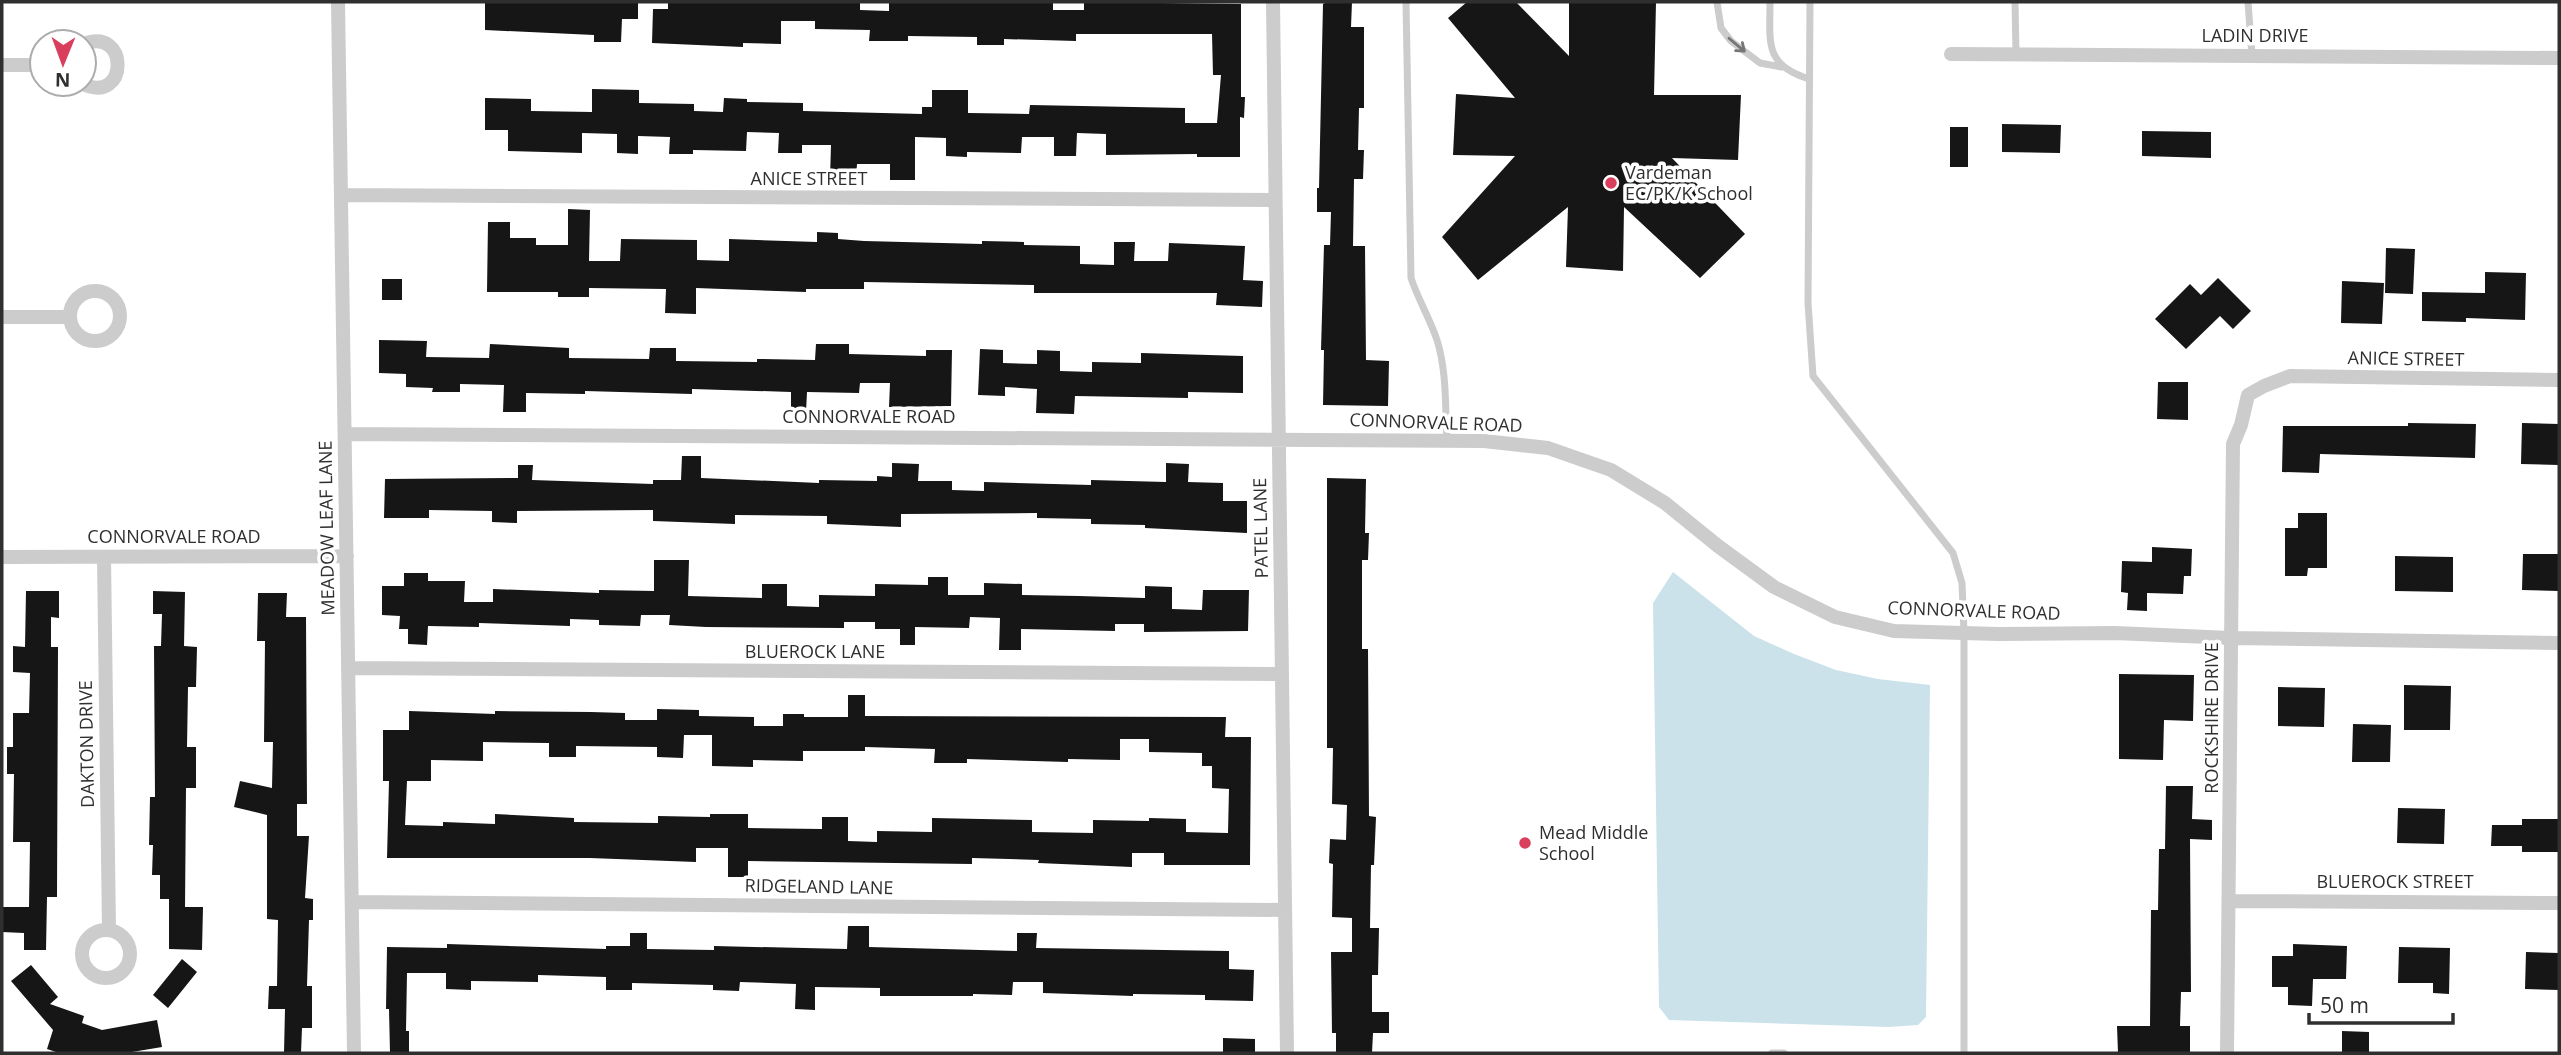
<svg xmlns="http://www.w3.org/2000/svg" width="2561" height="1055" viewBox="0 0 2561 1055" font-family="'Open Sans',sans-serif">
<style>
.water{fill:#cbe2ea}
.building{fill:#161616;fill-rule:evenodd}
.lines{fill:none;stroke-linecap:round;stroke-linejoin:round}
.service{stroke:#ccc;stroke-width:7}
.minor{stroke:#ccc;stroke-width:14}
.oneway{stroke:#767676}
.poi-dot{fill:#d93e5d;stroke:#fff;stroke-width:2.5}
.labels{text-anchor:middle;stroke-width:7;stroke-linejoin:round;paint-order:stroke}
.street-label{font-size:18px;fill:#2f2f2f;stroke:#fff}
.poi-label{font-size:18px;fill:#2f2f2f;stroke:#fff;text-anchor:start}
</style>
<rect width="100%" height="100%" fill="#fff"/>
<path class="water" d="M1673,572L1754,636L1794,654L1836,670L1878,679L1930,685L1926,1017L1918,1025L1889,1027L1669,1020L1659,1007L1653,603Z"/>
<path class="building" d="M485,2H638V19H622L621,42H594V35L485,30Z
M668,2H860V10L889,11V2H1053V10H1084V2L1241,4V97H1245L1244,118L1240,117V157H1197V154L1106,155V134L1077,133L1076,156H1054V137H1022L1021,153L967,152V157L946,156V138L915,137V180H890V164H857L856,178H830L831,145H802V153H778L779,133L747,132L746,151L693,150V154H669L670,137L638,136V154L617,153V134L582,133V153L508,151V130H485V98L531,99V111L592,112V89L639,90V103L694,104V111L723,112L724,98L747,99V102L803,103V111L922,114V107H932V90H968V113L1029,114L1030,105L1185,108V123H1217L1221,75H1213L1212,34H1076V41L1004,39V45H977V37L908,36V41H869L870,30L815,29V21H781V44L743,43V47L652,43L653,9H668Z
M1327,2H1352L1351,27H1364V108H1359L1358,150H1364L1363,179H1354L1353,246H1365L1366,360L1389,361L1388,406L1323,405L1324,350H1321L1324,245H1330L1331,212H1317V188H1319L1323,4Z
M1467,2H1516L1569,56V2H1656L1654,95H1741L1738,160L1672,158L1745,234L1700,278L1624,207L1623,271L1566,267L1568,207L1478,280L1442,237L1515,156L1453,155L1456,94L1515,98L1448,18Z
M2002,124L2061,125L2060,153L2002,152Z
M1950,127H1968V167H1950Z
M2142,131L2211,132V158L2142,156Z
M568,209L590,210L589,261H620L621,239L697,240V260L729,261V239L817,242V232L838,233V239L864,241L982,244V241L1024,242V245L1080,246V264L1114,265V242H1135L1134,261H1168L1169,243L1245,246L1243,280L1263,281L1262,307L1216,305L1217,293H1034V285L864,282V289H806V292L696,288V314L665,313L666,289L589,288V297H558V292H487L488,222H510V238H536V245H568Z
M2386,248L2415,249L2413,294L2385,293Z
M2485,272L2526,273L2525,320L2466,318V322L2422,321V292L2485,293Z
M2218,278L2251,311L2233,329L2220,316L2186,349L2155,319L2190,284L2201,295Z
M382,279H402V300H382Z
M2342,281L2384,283L2382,324L2341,323Z
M379,340L427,341L426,357L489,358L490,344L569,348V358L649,359L650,348H676V361L757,362V359L815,360L816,344H849V354L926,356V350H952L951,406L889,407L890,383H860L859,393L807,392L806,412H791V392L692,389V394L585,391V394L526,393V412H503L504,385L460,384V392H432L433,388L406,387V374L379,373Z
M980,349L1003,350V363L1037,364V350L1060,351V371L1092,372V362L1141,363V353L1243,356V393L1188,392V398L1075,396L1074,414L1036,413L1037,389L1005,387V396L978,395Z
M2158,382H2188V420L2157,419Z
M2408,423L2476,424L2475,458L2320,454L2319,473L2282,472L2283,426H2408Z
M2522,423L2559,424V465L2521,464Z
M682,456H701V478L819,483V480L877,481V476L892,477V463L919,464L918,481H952V490L984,491V482L1091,485V480L1166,482V463L1189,464L1188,482L1223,483V501H1247V533L1145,528V525L1091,524V519L1037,518V513L901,514V527L827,524V516L735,515V524L653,521V510L517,511V523L492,522V511L429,510V518H384L385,479L518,478V465H533L532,480L653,484V480H681Z
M1327,478L1366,479L1365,533H1369L1368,560H1362V649H1368L1369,816L1376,817L1374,865H1371L1370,928H1379L1378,975H1372V1012H1389V1033H1373L1372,1053H1336V1033H1332L1331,952H1352V918L1332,917L1333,864L1329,863L1330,839L1346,840L1347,805L1332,804L1333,748H1327Z
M2298,513H2327V568H2308L2307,576H2285V528H2298Z
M2152,547L2192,549L2191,576H2184L2183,594L2147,593V611L2127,610L2128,593L2121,592L2122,561L2152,562Z
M2523,554H2559V591L2522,590Z
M2395,556L2453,557V592L2395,591Z
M654,560H689L688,596L762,598V584H787V606L819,607V595L875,596V584L928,585V577H948V595H984V583L1022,584V595L1079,596L1145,598V586L1172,587V609L1202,610L1203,590H1249L1248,631L1144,632V624H1115V631L1021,629V650H999L1000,618L970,617L969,628L915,627V645H900V629H875V622H844V628L706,627L669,625L670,615H641L640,626L599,625V620L570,619V626L479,623V627L428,626L427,645L408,644V629H399L400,616L382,615V586H404V573H428V581H465L464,602H493V589L599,593V590L654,591Z
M26,591H59V618L51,617V647H58L57,897H47L46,950H24V933L2,932L3,907H29L30,842H13L14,774H7V747H13V713H29L30,673L13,672V646L25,647Z
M153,591L185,592L184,646L197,647L196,687H188L187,747H196V788H186L185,907H203L202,950L169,949V899H160V875H152L153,845H149L150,797H155L154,646H161L162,614H153Z
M258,593H287L286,617H306L307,804H297V836H309L305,898L313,899V920H309L307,986H312V1028H302L301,1053H284L285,1009H268L269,986H277L278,920L267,919V815L234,807L240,781L272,788L273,742H264L265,641H257Z
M2119,674L2194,675L2193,721L2164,720L2163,760L2119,759Z
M2404,685L2451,686L2450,730H2404Z
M2278,687L2325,688L2324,727L2278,726Z
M848,695H865V716L1226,717L1225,737H1251L1250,865H1164V853H1132V867L1038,863L1039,860L972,858V864L748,861V877H728V848H696V862L590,858H387L389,781H383V730H409V711L495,714V711L591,712L625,713V720H657V709L699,710V716L754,717V726H783V714H804V717H848ZM684,735H712V766L753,767V760L803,761V751H865V747L935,749L934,763H967V759L1068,762V759L1120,760V739H1149V752L1202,753V766H1212V788L1229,789L1228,833L1186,832V819L1149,818V821L1093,820V833L1032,832V820L932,818V832L877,831V842L848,841V817H822V829L748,828V814H710V817L658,816V823L574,822V818L495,814V824L443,822V826L405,825L407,781H431V760L483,761V742L549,743V757H576V746L657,747V757L683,758Z
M2353,724L2391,725L2390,762H2352Z
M2166,786H2193L2192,819L2212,820V840L2190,839L2191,992H2181L2180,1026H2190V1053H2118L2117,1026H2150L2151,910H2158L2159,849H2165Z
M2398,808L2445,809L2444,844L2397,843Z
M2522,819H2559V852H2522V846H2491L2492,825H2522Z
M848,926H869V947L1017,951V933H1037L1036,948L1229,951V969L1254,970L1253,1001L1205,1000V995L1133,994V996L1043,993V982H1013L1012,995L973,994V996H880V988L815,987V1010L795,1009L796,984L740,982L739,991L713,990V985L632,983V990H606V977L538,975V982L471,981V990L446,989V973H407L406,1031H409V1052H390L389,1009H386L387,947L447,948V944L606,949V946H630V933H647V949L714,950V946L847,949Z
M2293,944L2347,946L2346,979H2313L2312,1006L2288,1005V987H2272V956H2293Z
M2399,947L2450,948L2449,994L2433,993V983H2398Z
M2526,952L2559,953V990L2525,989Z
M182,959L197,972L168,1008L153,995Z
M31,965L58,997L50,1004L84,1016L82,1023L102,1030L157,1020L162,1047L126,1053H59L47,1049L53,1030L11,981Z
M2342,1031L2369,1032V1053H2342Z
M1223,1038L1255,1039V1053H1223Z"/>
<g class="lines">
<path class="service" d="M1406,2L1411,278C1418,299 1430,319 1437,340C1447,372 1445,406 1447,440
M1717,2L1721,28L1731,41L1760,63L1781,67
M1770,2C1770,43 1764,65 1809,79
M1810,2L1808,303L1813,376L1953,553L1962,583L1964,632V1053
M2015,2L2016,54
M2248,2L2252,56
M1772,1053H1784"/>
<path class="minor" d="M338,2L354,1053
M1273,2L1287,1053
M1951,54L2559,58
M2,65H42
M83,84C129,105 129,26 84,44
M341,195L1275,200
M70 316a25 25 0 1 1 50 0a25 25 0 1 1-50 0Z
M2,317H70
M345,434L1484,441L1548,448L1611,470L1665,503L1718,546L1774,587L1835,617L1894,631L1998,634L2115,633L2231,638L2559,643
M2,557L347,556
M104,557L109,930
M348,668L1282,674
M2230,901L2559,903
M352,902L1285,910
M82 954a24 24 0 1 1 48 0a24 24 0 1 1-48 0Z
M2227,1053L2233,444L2241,425L2248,395L2264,386L2290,376L2559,380"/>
</g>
<defs><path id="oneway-shaft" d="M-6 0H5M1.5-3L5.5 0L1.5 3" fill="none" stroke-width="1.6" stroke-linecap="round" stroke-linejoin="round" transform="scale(1.75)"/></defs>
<use class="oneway" href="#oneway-shaft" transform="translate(1737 45) rotate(40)"/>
<g class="poi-dot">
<circle cx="1611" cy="183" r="7"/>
<circle cx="1525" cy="843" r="7"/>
</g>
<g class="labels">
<g class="street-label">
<text x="2255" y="42">LADIN DRIVE</text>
<text x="809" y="185">ANICE STREET</text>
<text transform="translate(2406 359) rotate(1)" y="6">ANICE STREET</text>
<text x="869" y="423">CONNORVALE ROAD</text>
<text transform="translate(1436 423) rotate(2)" y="6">CONNORVALE ROAD</text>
<text transform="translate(327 528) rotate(-91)" y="6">MEADOW LEAF LANE</text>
<text transform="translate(1261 528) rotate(-91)" y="6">PATEL LANE</text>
<text x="174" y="543">CONNORVALE ROAD</text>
<text transform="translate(1974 611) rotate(2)" y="6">CONNORVALE ROAD</text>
<text x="815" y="658">BLUEROCK LANE</text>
<text transform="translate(2212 718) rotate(-90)" y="6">ROCKSHIRE DRIVE</text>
<text transform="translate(87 744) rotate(-91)" y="6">DAKTON DRIVE</text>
<text x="2395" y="888">BLUEROCK STREET</text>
<text transform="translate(819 887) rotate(1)" y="6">RIDGELAND LANE</text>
</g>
<g class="poi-label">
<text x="1625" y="179">Vardeman<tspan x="1625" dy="21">EC/PK/K School</tspan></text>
<text x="1539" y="839">Mead Middle<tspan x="1539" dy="21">School</tspan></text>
</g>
</g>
<rect width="2561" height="1055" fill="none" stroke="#2f2f2f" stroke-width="7"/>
<g transform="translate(63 63) rotate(181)"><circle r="33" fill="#ffffff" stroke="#acacac" stroke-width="2"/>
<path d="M0-5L12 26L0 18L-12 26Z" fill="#d93e5d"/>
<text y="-10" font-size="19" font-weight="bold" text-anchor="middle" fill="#2f2f2f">N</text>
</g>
<path d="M2309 1013v10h144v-10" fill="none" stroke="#2f2f2f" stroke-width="3.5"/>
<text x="2320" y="1013" font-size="21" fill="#2f2f2f" stroke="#ffffff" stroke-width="5" paint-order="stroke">50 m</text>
</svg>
